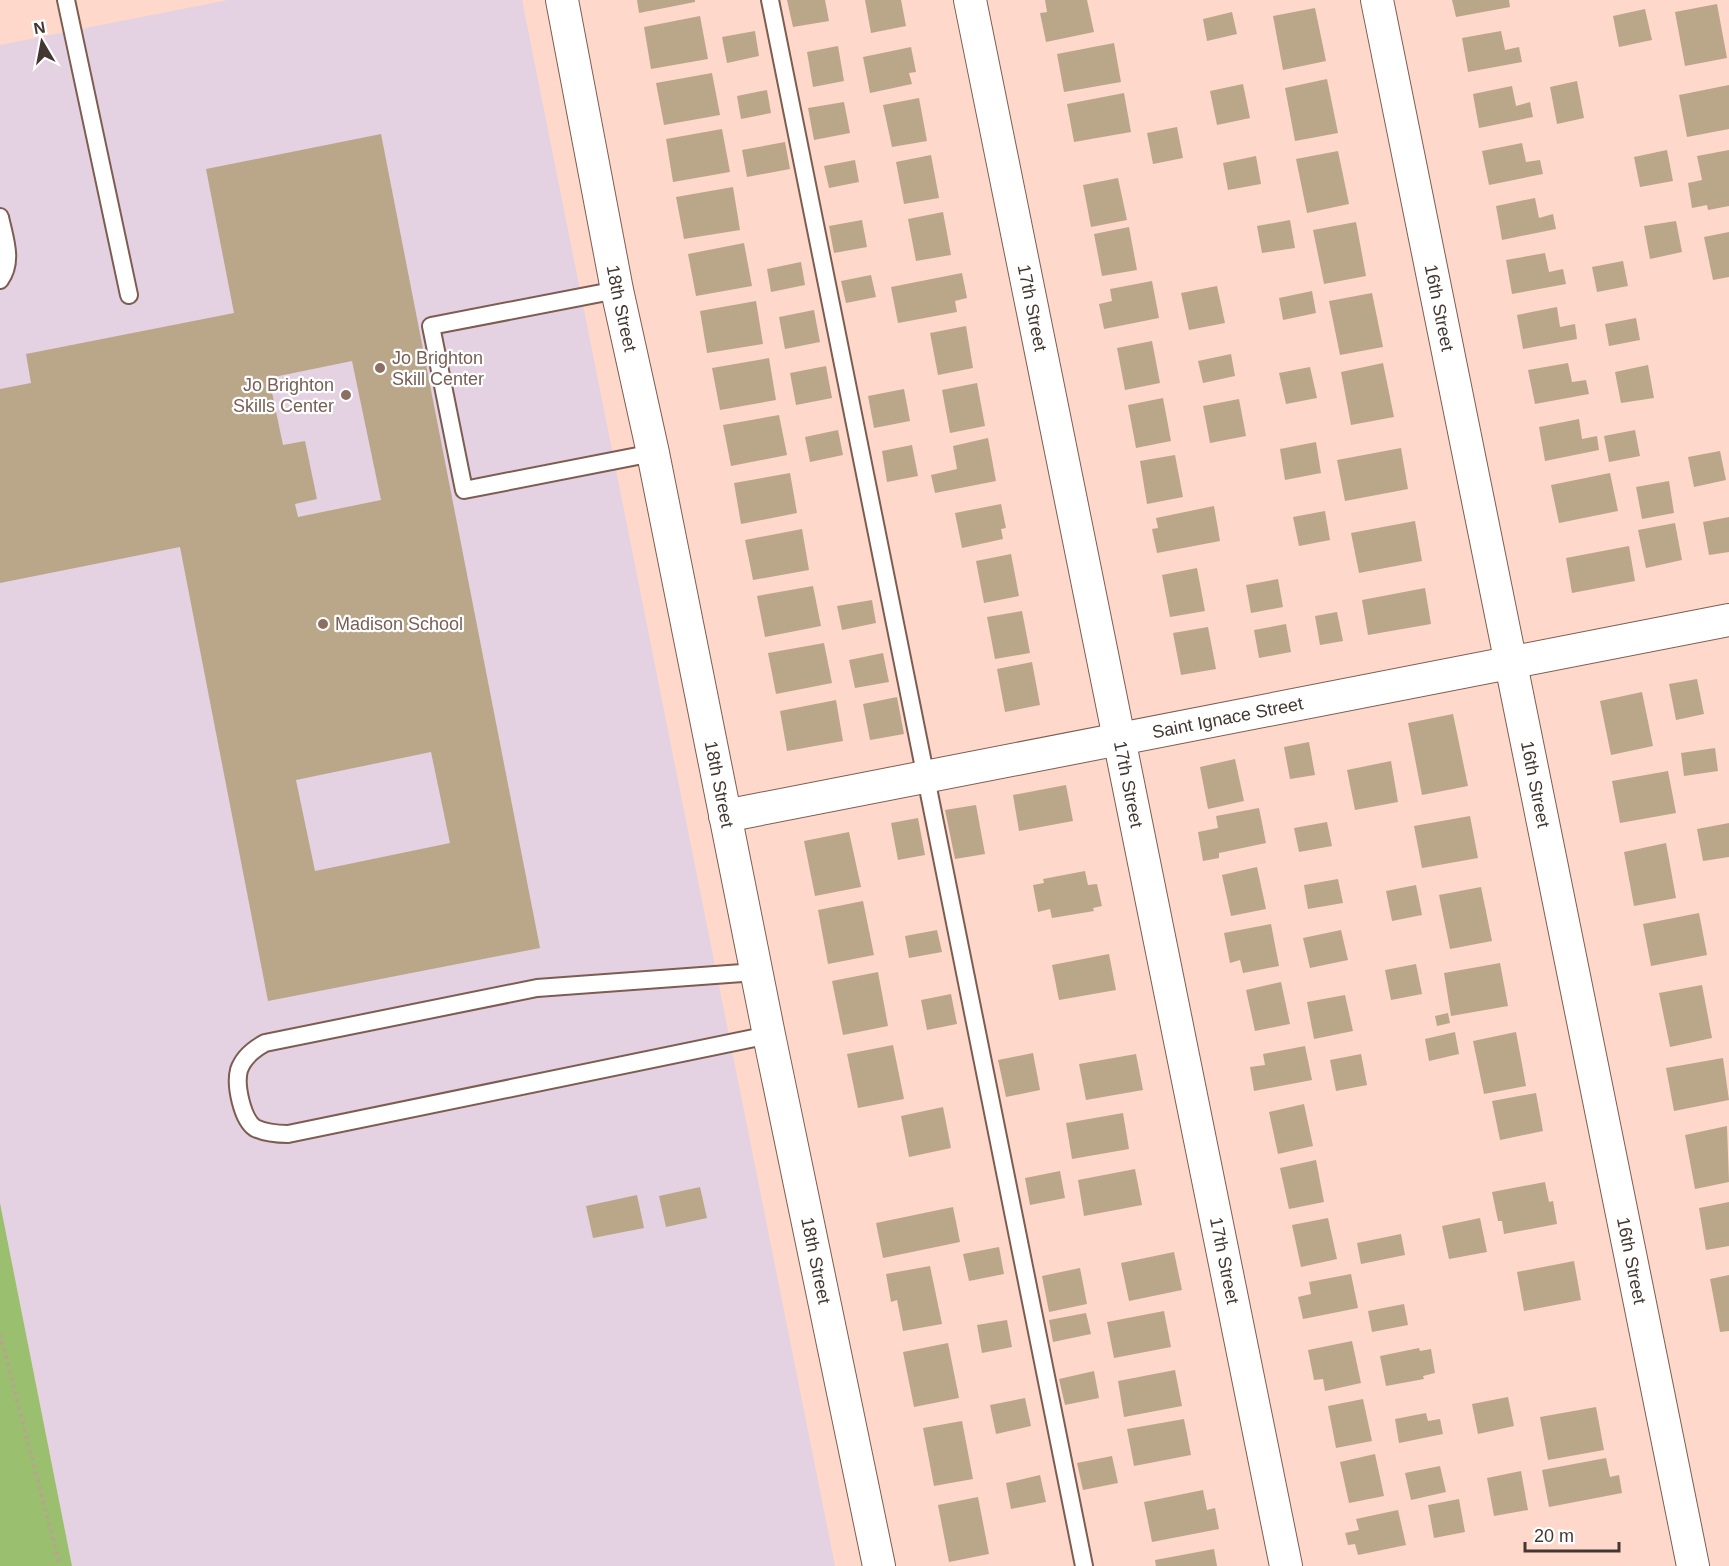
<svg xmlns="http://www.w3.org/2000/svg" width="1729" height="1566" viewBox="0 0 1729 1566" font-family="Helvetica,sans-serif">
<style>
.education{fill:#e4d1e1}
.green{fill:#99bf6f}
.building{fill:#baa789;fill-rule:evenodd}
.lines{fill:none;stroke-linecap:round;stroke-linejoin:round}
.service-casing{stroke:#7d5d51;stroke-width:20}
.minor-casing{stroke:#7d5d51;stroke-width:34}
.path{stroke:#bda094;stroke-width:4;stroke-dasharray:3 4.5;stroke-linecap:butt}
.service{stroke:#fff;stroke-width:16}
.minor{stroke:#fff;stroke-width:32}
.education-dot{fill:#8d6e63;stroke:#fff;stroke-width:2}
.labels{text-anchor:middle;stroke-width:4.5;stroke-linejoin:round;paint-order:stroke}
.street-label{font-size:18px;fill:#443630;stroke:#fff}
.education-label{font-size:18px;fill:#785e54;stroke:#fff;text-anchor:start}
</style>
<rect width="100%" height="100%" fill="#fed8ca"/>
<path class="education" d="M228,0H522L835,1566H72L0,1203V45Z"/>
<path class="green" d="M0,1203L72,1566H0Z"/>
<path class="building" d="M637,0H695V2L639,13Z
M787,0H825L829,21L793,27Z
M865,0H901L906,26L871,33Z
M1045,0H1087L1094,32L1046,42L1040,13L1047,12Z
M1452,0H1509L1510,7L1456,17Z
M1717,4L1727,58L1685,66L1675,12Z
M1315,8L1326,61L1283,70L1273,16Z
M1645,9L1652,40L1619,47L1613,16Z
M1232,12L1237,34L1207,41L1203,19Z
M700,16L708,59L651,69L644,27Z
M755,31L759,56L727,63L722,37Z
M1501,31L1505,50L1519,47L1522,62L1468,72L1462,38Z
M1114,43L1121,82L1064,92L1057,54Z
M838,46L844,81L813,87L807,52Z
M911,47L916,72L909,73L912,84L870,93L863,57Z
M712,73L720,115L664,125L656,83Z
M1327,79L1338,133L1295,141L1285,88Z
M1577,81L1584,118L1557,124L1550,87Z
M1243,84L1250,118L1217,125L1210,91Z
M1729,85V129L1687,137L1679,95Z
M1512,86L1516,106L1530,102L1533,117L1479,128L1473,94Z
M767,90L771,113L741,119L737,96Z
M1124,93L1131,132L1074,142L1067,104Z
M919,98L927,141L892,147L883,105Z
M844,102L850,133L814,140L808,108Z
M1177,127L1183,158L1153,164L1147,133Z
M722,129L730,172L673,182L666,139Z
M381,134L540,948L268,1001L180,547L0,583V389L31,383L26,354L234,313L206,169ZM352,361L381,500L298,517L295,504L317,499L305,441L283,445L269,378ZM431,752L450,843L315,871L296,780Z
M785,142L790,169L747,177L742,150Z
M1522,143L1526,162L1540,160L1543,174L1489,185L1482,151Z
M1667,150L1673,181L1640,187L1634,157Z
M1729,150V206L1708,210L1707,205L1692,208L1688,183L1702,180L1697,156Z
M1338,151L1349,204L1307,213L1296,159Z
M931,155L939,198L904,204L896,162Z
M1256,156L1261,184L1228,190L1223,163Z
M855,160L859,182L829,188L824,166Z
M1118,178L1127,220L1091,227L1083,185Z
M733,187L740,230L684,239L676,197Z
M1535,198L1539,218L1553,214L1556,229L1502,240L1496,206Z
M943,212L951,255L916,261L908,219Z
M862,220L867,247L834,253L829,226Z
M1290,220L1295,248L1262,253L1257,226Z
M1676,221L1682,252L1650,259L1644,226Z
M1356,222L1366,276L1324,284L1313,230Z
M1129,227L1137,270L1102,276L1094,234Z
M1729,232V277L1713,280L1704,237Z
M744,243L752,286L696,296L688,254Z
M1545,253L1549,272L1563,269L1566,284L1512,294L1506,260Z
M1623,261L1628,286L1597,292L1592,267Z
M801,262L805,285L771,292L767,269Z
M962,273L967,298L955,301L957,312L898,323L891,287Z
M871,275L876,297L846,303L841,281Z
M1152,281L1159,318L1104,329L1099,304L1112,301L1110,289Z
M1217,286L1225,323L1189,330L1181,293Z
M1312,291L1316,313L1283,320L1279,298Z
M1372,293L1383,347L1340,355L1329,301Z
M756,301L763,344L707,353L700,311Z
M1557,307L1560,327L1575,324L1577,339L1523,349L1517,315Z
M814,310L820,342L785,349L779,317Z
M1636,318L1640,340L1609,346L1605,324Z
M966,326L973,368L938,375L930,333Z
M1152,341L1160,383L1125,390L1117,348Z
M1231,354L1235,376L1203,383L1198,361Z
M769,358L776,400L720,410L712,368Z
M1383,363L1394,417L1351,425L1341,372Z
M1568,363L1572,382L1586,380L1589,394L1535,404L1528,370Z
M1648,365L1654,398L1621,403L1615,372Z
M826,366L832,398L796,405L790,373Z
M1310,367L1317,398L1286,404L1279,373Z
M977,383L985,426L950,433L942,390Z
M904,389L910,421L874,428L868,396Z
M1163,398L1171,441L1136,448L1128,405Z
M1239,399L1246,436L1210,443L1203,406Z
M779,415L787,455L731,466L723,425Z
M1579,419L1582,439L1597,436L1599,450L1545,461L1539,427Z
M838,430L843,455L810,462L805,437Z
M1635,430L1640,456L1609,462L1604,436Z
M988,438L996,481L935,493L931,475L957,469L953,446Z
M1316,442L1321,473L1285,480L1280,449Z
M912,445L918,476L887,482L882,451Z
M1401,448L1408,489L1345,501L1337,460Z
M1720,451L1726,480L1694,487L1688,457Z
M1175,455L1183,497L1147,504L1140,461Z
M790,473L797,513L741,524L734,483Z
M1610,473L1618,511L1559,523L1551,485Z
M1669,481L1674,513L1642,519L1636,487Z
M1001,504L1006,528L1001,529L1003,539L962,548L955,513Z
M1214,506L1220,541L1157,553L1152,529L1158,528L1156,518Z
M1325,511L1330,540L1299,546L1293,517Z
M1729,517V552L1709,555L1703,522Z
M1415,521L1422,561L1359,573L1351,533Z
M1675,523L1682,560L1646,568L1638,530Z
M802,529L809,570L753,580L745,540Z
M1629,546L1635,581L1572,593L1566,558Z
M1011,554L1019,596L984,603L976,561Z
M1197,568L1205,611L1170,617L1162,575Z
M1278,579L1283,607L1251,613L1246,585Z
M813,586L821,626L765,637L757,596Z
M1425,588L1431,624L1368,635L1362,600Z
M872,600L876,623L842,630L837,606Z
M1022,611L1030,653L995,659L987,617Z
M1337,612L1343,641L1320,645L1315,616Z
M1286,624L1291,652L1259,658L1254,630Z
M1208,627L1216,669L1181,675L1173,633Z
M824,643L832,683L776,694L768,653Z
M883,653L889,682L855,688L849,660Z
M1032,662L1040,705L1005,712L997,669Z
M1697,679L1704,714L1676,720L1669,684Z
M1642,692L1653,746L1611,755L1600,701Z
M897,697L904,734L870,740L863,704Z
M836,700L843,741L787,751L780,711Z
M1453,714L1468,786L1422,795L1408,723Z
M1309,742L1315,775L1290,779L1284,747Z
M1715,748L1718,771L1684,776L1681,753Z
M1235,759L1244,801L1208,809L1200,767Z
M1391,761L1398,802L1355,810L1347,770Z
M1668,771L1676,813L1620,823L1612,781Z
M1066,785L1073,821L1019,831L1013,795Z
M976,805L985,854L955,859L945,810Z
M1259,808L1266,843L1219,853V858L1203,861L1198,832L1218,828L1216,816Z
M1470,816L1478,858L1422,868L1414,826Z
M918,818L925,855L898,860L891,823Z
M1327,822L1332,846L1299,852L1294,828Z
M1729,823V857L1703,861L1697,829Z
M849,832L861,887L815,896L804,841Z
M1666,843L1676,898L1634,906L1624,852Z
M1257,867L1266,909L1231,916L1222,875Z
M1085,871L1088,885L1097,884L1102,906L1093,908L1094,911L1052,918L1050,909L1038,912L1033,885L1044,883L1043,879Z
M1338,879L1343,903L1308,909L1304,885Z
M1416,885L1422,915L1392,921L1386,891Z
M1481,887L1492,941L1450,949L1439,895Z
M863,901L874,955L828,964L818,910Z
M1699,913L1707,955L1651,966L1643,924Z
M1271,924L1279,966L1243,973L1240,960L1230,963L1224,933Z
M937,930L942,952L909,958L905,936Z
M1341,930L1348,960L1310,968L1303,938Z
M1109,954L1116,990L1059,1000L1052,965Z
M1500,963L1508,1006L1451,1016L1444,973Z
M1416,964L1422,994L1391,1000L1385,970Z
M878,972L888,1026L843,1035L832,981Z
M1281,982L1290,1024L1255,1031L1246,990Z
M1702,985L1712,1038L1670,1047L1659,993Z
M951,994L957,1024L927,1030L921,1000Z
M1345,995L1353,1031L1314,1039L1307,1002Z
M1448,1013L1450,1023L1437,1026L1435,1016Z
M1455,1032L1459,1054L1429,1061L1425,1039Z
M1516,1032L1526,1086L1484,1094L1473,1041Z
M893,1045L904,1099L858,1108L847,1054Z
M1305,1046L1312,1080L1254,1091L1250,1067L1265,1065L1263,1054Z
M1033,1053L1040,1090L1006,1097L998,1060Z
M1136,1054L1143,1090L1086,1100L1079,1064Z
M1361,1054L1367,1085L1336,1091L1330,1060Z
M1723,1058L1729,1100L1674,1111L1666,1068Z
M1536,1093L1543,1131L1500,1140L1492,1101Z
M1304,1104L1313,1146L1278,1154L1269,1112Z
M943,1107L951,1148L909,1157L901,1116Z
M1123,1113L1129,1149L1072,1159L1066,1123Z
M1727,1126L1729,1182L1695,1189L1685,1135Z
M1316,1160L1324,1202L1289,1209L1280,1168Z
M1135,1169L1142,1205L1084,1216L1078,1180Z
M1060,1171L1065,1198L1030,1205L1025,1178Z
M1545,1182L1549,1202L1553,1201L1557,1224L1504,1234L1502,1221H1498L1492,1192Z
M700,1187L707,1218L666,1227L659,1196Z
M637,1195L644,1228L593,1238L586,1206Z
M1729,1202V1246L1706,1250L1699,1208Z
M953,1207L960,1242L883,1258L876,1223Z
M1328,1218L1337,1259L1301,1267L1292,1225Z
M1480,1218L1487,1252L1449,1259L1442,1226Z
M1401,1234L1405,1255L1361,1264L1357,1243Z
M999,1247L1004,1274L969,1281L963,1254Z
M1174,1252L1182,1290L1129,1301L1121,1263Z
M1574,1261L1581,1300L1524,1311L1517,1272Z
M930,1266L942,1324L903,1331L897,1300L891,1302L886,1274Z
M1080,1268L1087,1304L1049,1312L1042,1276Z
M1351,1274L1358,1308L1303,1319L1298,1297L1311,1294L1309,1282Z
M1729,1275V1331L1720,1332L1710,1279Z
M1404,1304L1408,1325L1372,1332L1368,1311Z
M1164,1311L1171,1347L1114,1358L1107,1322Z
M1086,1313L1091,1334L1053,1342L1049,1320Z
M1007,1320L1012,1347L982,1353L977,1325Z
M1352,1341L1361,1383L1325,1391L1323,1379L1314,1380L1308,1350Z
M948,1343L959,1398L914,1407L903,1352Z
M1419,1348L1420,1351L1431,1349L1435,1373L1423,1376L1424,1379L1386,1386L1380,1356Z
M1175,1370L1182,1406L1124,1417L1118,1381Z
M1094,1371L1099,1398L1065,1405L1059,1379Z
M1508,1397L1514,1426L1478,1434L1472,1404Z
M1025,1398L1031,1426L996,1434L990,1405Z
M1363,1399L1372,1441L1336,1448L1328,1406Z
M1596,1407L1604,1450L1548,1460L1540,1417Z
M1426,1413L1428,1421L1440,1419L1443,1434L1399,1443L1395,1419Z
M1184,1419L1191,1455L1134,1466L1127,1429Z
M962,1421L973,1479L934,1486L923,1428Z
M1375,1454L1384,1496L1349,1503L1340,1462Z
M1112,1456L1118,1483L1083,1490L1077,1463Z
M1606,1458L1610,1477L1619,1475L1622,1493L1549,1507L1542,1470Z
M1440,1466L1446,1492L1411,1500L1405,1473Z
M1521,1471L1528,1510L1494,1516L1487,1478Z
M1040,1475L1046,1502L1011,1509L1006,1483Z
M1203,1490L1207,1510L1215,1508L1219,1529L1152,1542L1144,1502Z
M978,1497L989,1554L949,1562L938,1505Z
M1459,1499L1465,1532L1434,1538L1428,1505Z
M1398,1510L1406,1545L1358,1555L1355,1544L1348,1545L1345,1533L1359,1530L1356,1519Z
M1214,1549L1217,1566H1156L1155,1560Z"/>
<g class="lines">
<defs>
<path id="service" d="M66,0L129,295
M770,0L1084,1566
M0,217C4,237 14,261 0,280
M617,290L431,326L464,490L653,453
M756,972L537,988L265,1043C254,1049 243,1058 239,1070C235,1085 242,1119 255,1128C265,1133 277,1134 288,1134L769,1035"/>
<g id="minor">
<path id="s1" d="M562,0L617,290L653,453L769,1035L879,1566"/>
<path id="s2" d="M970,0L1286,1566"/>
<path id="s3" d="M1377,0L1693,1566"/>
<path id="s4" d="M725,816L1729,620"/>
</g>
</defs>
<use href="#service" class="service-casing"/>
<use href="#minor" class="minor-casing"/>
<path class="path" d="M0,1334L60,1566"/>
<use href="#service" class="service"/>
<use href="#minor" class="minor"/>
</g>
<g class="education-dot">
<circle cx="380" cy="368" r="6"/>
<circle cx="346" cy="395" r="6"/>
<circle cx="323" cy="624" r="6"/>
</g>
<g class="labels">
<g class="street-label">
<text dy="6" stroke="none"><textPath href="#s1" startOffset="314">18th Street</textPath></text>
<text dy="6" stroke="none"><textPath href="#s2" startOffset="314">17th Street</textPath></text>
<text dy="6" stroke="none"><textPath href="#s3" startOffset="314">16th Street</textPath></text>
<text dy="6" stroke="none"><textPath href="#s4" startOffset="512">Saint Ignace Street</textPath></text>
<text dy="6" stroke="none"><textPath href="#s1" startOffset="800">18th Street</textPath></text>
<text dy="6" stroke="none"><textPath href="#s2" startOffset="800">17th Street</textPath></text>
<text dy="6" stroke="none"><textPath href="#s3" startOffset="800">16th Street</textPath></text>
<text dy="6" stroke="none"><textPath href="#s2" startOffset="1286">17th Street</textPath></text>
<text dy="6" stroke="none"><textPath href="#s3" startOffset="1286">16th Street</textPath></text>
<text dy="6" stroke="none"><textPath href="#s1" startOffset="1286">18th Street</textPath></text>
</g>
<g class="education-label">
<text x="392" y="364">Jo Brighton<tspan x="392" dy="21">Skill Center</tspan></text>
<text x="334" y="391" text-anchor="end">Jo Brighton<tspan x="334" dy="21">Skills Center</tspan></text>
<text x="335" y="630">Madison School</text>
</g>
</g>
<g transform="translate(42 42) rotate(350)" stroke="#ffffff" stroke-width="4.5" paint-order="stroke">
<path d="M0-4.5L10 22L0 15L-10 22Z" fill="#443630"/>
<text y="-9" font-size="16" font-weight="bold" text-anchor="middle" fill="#443630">N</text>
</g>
<path d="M1525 1542v9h94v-9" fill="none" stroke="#443630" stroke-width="3"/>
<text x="1534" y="1542" font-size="18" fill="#443630" stroke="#ffffff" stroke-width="4.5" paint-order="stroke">20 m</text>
</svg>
